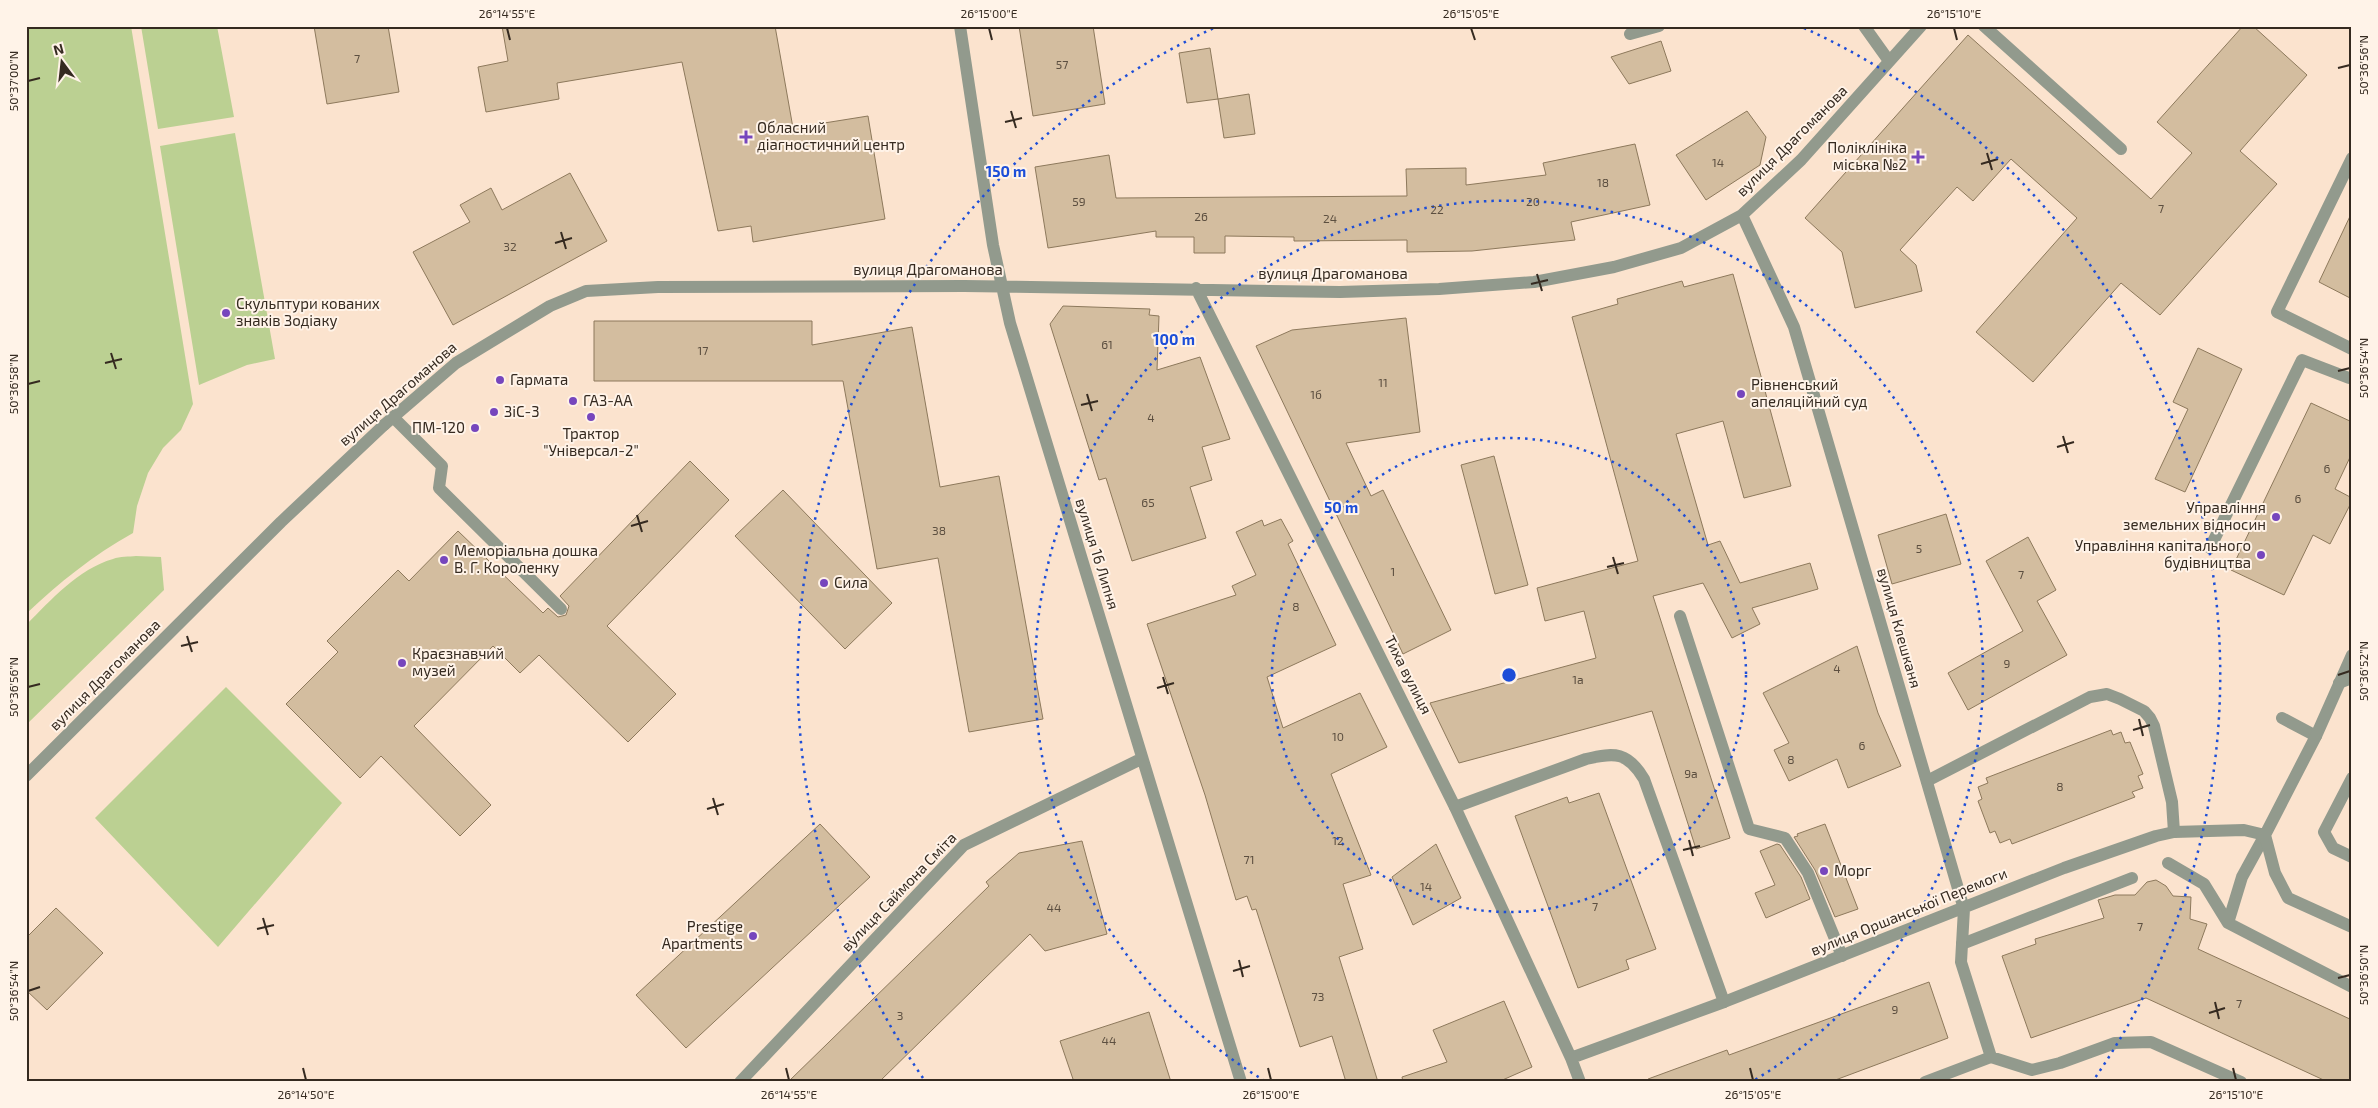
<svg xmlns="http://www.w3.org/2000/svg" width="2378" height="1108" viewBox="0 0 2378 1108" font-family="'Exo 2',sans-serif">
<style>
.green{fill:#bbd092}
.building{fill:#d3bd9f;stroke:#8d795c}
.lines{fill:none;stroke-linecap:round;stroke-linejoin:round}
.service{stroke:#929a8d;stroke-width:12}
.pedestrian{stroke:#929a8d;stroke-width:12}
.minor{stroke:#929a8d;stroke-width:12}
.ticks{fill:none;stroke:#352a20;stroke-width:2}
.ring{fill:none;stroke:#1d4ed8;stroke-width:2.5;stroke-dasharray:2.5 5}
.poi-dot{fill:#7646bd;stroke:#fff3e8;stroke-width:2}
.labels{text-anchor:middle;stroke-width:4;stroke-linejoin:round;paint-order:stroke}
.number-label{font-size:12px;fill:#5c4f40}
.poi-label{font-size:15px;fill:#352a20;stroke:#fff3e8;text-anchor:start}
.street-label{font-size:15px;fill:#352a20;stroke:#fff3e8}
.centre{fill:#1d4ed8;stroke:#fff3e8;stroke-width:2.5}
.ring-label{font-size:15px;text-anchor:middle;font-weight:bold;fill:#1d4ed8;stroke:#fff3e8;stroke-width:4;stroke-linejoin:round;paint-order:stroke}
.neatline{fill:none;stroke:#352a20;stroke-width:2}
.ticks-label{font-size:12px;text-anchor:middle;fill:#352a20}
</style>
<rect width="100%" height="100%" fill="#fbe3ce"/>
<path class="green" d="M26,26H131L193,404L181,430L163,448L148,473L137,506L133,533C92,556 60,582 26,614Z
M141,26H217L234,117L158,129Z
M235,133L275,359L247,365L199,385L160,146Z
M136,556L161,557L164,590L26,725V625C51,600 78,569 113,559C120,556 129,557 136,556Z
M226,687L342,803L218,947L95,818Z"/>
<path class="building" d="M314,26H388L399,92L327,104Z
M502,26H775L793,128L868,116L885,219L753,242L751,226L718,231L682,62L557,83L559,99L486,112L478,67L508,61Z
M1019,26H1093L1105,104L1033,116Z
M2243,26H2253L2307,75L2240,151L2277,184L2160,315L2121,283L2033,382L1976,332L2077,218L2011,159L1973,201L1957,187L1900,250L1916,265L1922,291L1855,308L1842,252L1805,218L1968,35L2151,199L2192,153L2157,122Z
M1661,41L1671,71L1629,84L1611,57Z
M1210,48L1218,99L1187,103L1179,53Z
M1249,94L1255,134L1224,138L1218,99Z
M1747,111L1766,137L1760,165L1706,200L1676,155Z
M1635,144L1650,205L1571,222L1575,240L1472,251L1407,252V240L1294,241V237L1225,236V253H1194V237H1156V231L1048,248L1035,167L1109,155L1116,198L1407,196L1406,169L1466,168V185L1546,175L1543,163Z
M570,173L607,241L453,325L413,252L470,222L460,205L491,188L502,210Z
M2352,212V299L2319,282Z
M1733,274L1791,486L1744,498L1723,421L1676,434L1708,545L1720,541L1740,583L1810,563L1818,589L1752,608L1760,624L1732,638L1703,583L1653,596L1730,838L1696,849L1652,711L1459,763L1430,703L1596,658L1584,611L1545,621L1537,588L1638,561L1572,317L1618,304L1617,299L1682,281L1684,287Z
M1063,306L1150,309L1149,315L1159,316L1157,370L1200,357L1230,439L1202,447L1212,480L1190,487L1206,538L1132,561L1106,478L1099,480L1050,324Z
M1406,318L1420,432L1346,443L1371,496L1383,490L1451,630L1403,654L1256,346L1292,330Z
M594,321H812V345L912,327L940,487L999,476L1043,719L969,732L938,558L877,569L843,381H594Z
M2198,348L2242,369L2185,492L2155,479L2188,409L2173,402Z
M2311,403L2352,422V453L2335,489L2352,498V501L2330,544L2313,535L2284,595L2231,570Z
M1494,456L1528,585L1495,594L1461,465Z
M690,461L729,500L607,626L676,694L628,742L539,655L520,673L493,646L414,726L491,805L460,836L381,756L360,778L286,704L338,652L327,641L398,570L409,581L458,531L543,613L548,608L558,617L566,615L569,606L560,596Z
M783,490L892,603L845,649L735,536Z
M1946,514L1961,564L1892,584L1878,535Z
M1281,519L1293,541L1288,544L1336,645L1267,677L1283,728L1360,693L1387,747L1331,774L1371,875L1343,884L1363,949L1339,957L1378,1082H1346L1332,1036L1300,1047L1256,909L1252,910L1247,896L1236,900L1205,795L1147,624L1236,595L1232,586L1256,575L1236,532L1262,520L1264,526Z
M2028,537L2056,590L2037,601L2067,655L1968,710L1948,673L2023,631L1986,561Z
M1857,646L1878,713L1901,766L1848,788L1837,759L1789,781L1774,750L1789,743L1763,693Z
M2111,730L2113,735L2121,732L2125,743L2130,742L2143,774L2138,776L2143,788L2132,792L2135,797L2012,844L2010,839L2000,843L1995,831L1990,833L1978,801L1982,799L1978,787L1988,783L1986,778Z
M1599,793L1656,949L1626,960L1629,969L1578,988L1515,816L1567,797L1569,803Z
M820,824L870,877L686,1048L636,995Z
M1825,824L1858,909L1835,917L1815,870L1794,837L1798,836L1797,834Z
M1082,841L1107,934L1045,951L1030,934L879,1082H788L989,886L986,882L1019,853Z
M1436,844L1461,898L1413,925L1392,877Z
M1777,844L1780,845L1801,877L1810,899L1766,918L1755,893L1775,885L1760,851Z
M2156,880L2166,886L2173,896L2191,897L2190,919L2207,924L2198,949L2352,1020V1082H2328L2146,998L2031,1038L2002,956L2036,944L2035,939L2104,918L2098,900L2115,895H2135L2147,882Z
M56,908L103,953L47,1010L26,990V938Z
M1929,982L1948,1038L1830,1082H1649L1648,1079L1727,1050L1729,1055Z
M1504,1001L1532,1067L1498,1082H1403L1402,1077L1447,1062L1433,1030Z
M1149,1012L1171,1082H1074L1060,1041Z"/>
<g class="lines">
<path class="service" d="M1984,26L2121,149
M1630,34L1659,26
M2352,158L2277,312L2352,349
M393,417L442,466L439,488L561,609
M2210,548L2302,360L2349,378L2352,377
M1680,616L1749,829L1785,838L1808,873L1842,956
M2339,683L2352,678
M2282,718L2316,736
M2352,778L2324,832L2333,848L2352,857
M1927,781L2090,697L2107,694L2120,699L2144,711L2150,718L2154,726L2172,802L2174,832
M1455,807L1586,759C1615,752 1628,752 1644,779L1724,1002
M2168,863L2204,884L2228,923L2352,987
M2228,923L2242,877L2265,835
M1962,944L2132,878
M1925,1082L1991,1057"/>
<path class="pedestrian" d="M26,776L281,522L384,425"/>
<path class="minor" d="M960,26L993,245L1010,323L1241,1082
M1864,26L1889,61
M1742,215L1794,327L1964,909L1961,962L1991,1057L2032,1070L2060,1063L2115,1043L2151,1042L2241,1082
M1196,288L1455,807L1571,1058L1580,1082
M384,425L456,363L550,306L586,291L658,287L964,286L1340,292L1439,289L1534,282L1614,267L1681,248L1742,215L1801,160L1921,26
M2265,835L2316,736L2352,655
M2265,835L2275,873L2288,898L2352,927
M1571,1058L1724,1002L2064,868L2156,836L2174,832L2244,830L2265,835
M740,1082L964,845L1141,759"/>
</g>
<path class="ticks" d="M507,28L510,40M989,28L992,40M1471,28L1475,40M1954,28L1957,40M2338,68L2350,65M28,81L40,78M1011,111L1016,128M1005,122L1022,118M1987,153L1992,170M1981,164L1998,159M561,232L566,249M555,243L572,238M1537,274L1542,291M1531,284L1548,280M111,353L116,369M105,363L122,359M2338,371L2350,368M28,384L40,381M1087,394L1092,411M1081,405L1098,401M2063,436L2068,453M2057,447L2074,442M637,515L642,532M631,526L648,521M1613,557L1618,574M1607,567L1624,563M187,636L192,652M181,646L198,642M2338,675L2350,671M1163,677L1168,694M28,687L40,684M1157,688L1174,683M2139,719L2143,736M2133,730L2150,725M713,798L718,815M707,809L724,804M1689,840L1693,856M1683,850L1700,846M263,918L268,935M257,929L274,925M1239,960L1243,977M1233,971L1250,966M2338,978L2350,975M28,991L40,987M2215,1002L2219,1019M2209,1013L2225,1008M303,1068L306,1080M786,1068L789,1080M1268,1068L1271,1080M1750,1068L1753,1080M2233,1068L2236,1080"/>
<g class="ring">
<circle cx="1509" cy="675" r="237"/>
<path d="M1265 1081A474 474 0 1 1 1753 1081"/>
<path d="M923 1078A711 711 0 0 1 1214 28M1804 28A711 711 0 0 1 2095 1078"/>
</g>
<g class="poi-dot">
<path d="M743.5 129.5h5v5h5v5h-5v5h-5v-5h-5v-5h5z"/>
<path d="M1915.5 149.5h5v5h5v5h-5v5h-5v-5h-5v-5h5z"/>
<circle cx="226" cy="313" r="5"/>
<circle cx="500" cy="380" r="5"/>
<circle cx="1741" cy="394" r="5"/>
<circle cx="573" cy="401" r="5"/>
<circle cx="494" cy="412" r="5"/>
<circle cx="591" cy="417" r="5"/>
<circle cx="475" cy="428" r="5"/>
<circle cx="2276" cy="517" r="5"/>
<circle cx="2261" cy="555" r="5"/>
<circle cx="444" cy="560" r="5"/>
<circle cx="824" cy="583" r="5"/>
<circle cx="402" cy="663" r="5"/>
<circle cx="1824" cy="871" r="5"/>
<circle cx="753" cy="936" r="5"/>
</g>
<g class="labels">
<g class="number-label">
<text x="357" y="63">7</text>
<text x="1062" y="69">57</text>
<text x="1718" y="167">14</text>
<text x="1603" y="187">18</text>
<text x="1079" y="206">59</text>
<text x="1533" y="206">20</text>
<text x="2161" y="213">7</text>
<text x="1437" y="214">22</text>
<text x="1201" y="221">26</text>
<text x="1330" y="223">24</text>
<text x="510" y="251">32</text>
<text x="1107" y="349">61</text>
<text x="703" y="355">17</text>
<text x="1383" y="387">11</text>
<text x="1316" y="399">1б</text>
<text x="1151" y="422">4</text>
<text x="2327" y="473">6</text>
<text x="2298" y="503">6</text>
<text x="1148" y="507">65</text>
<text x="939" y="535">38</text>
<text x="1919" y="553">5</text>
<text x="1393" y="576">1</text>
<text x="2021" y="579">7</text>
<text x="1296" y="611">8</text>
<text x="2007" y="668">9</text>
<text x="1837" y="673">4</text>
<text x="1578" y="684">1а</text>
<text x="1338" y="741">10</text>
<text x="1862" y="750">6</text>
<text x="1791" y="764">8</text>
<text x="1691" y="778">9а</text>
<text x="2060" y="791">8</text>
<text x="1338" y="845">12</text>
<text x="1249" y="864">71</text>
<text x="1426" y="891">14</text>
<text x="1595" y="911">7</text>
<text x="1054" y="912">44</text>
<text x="2140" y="931">7</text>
<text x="1318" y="1001">73</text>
<text x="2239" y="1008">7</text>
<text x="1895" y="1014">9</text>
<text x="900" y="1020">3</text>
<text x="1109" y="1045">44</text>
</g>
<g class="poi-label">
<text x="757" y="133">Обласний<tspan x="757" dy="17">діагностичний центр</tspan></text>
<text x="1907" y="153" text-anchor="end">Поліклініка<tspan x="1907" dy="17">міська №2</tspan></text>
<text x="236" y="309">Скульптури кованих<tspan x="236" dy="17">знаків Зодіаку</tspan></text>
<text x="510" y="385">Гармата</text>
<text x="1751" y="390">Рівненський<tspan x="1751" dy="17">апеляційний суд</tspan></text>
<text x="583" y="406">ГАЗ-АА</text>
<text x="504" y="417">ЗіС-3</text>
<text x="465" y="433" text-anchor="end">ПМ-120</text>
<text x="591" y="439" text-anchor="middle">Трактор<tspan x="591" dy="17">"Універсал-2"</tspan></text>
<text x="2266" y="513" text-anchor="end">Управління<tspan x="2266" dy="17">земельних відносин</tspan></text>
<text x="2251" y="551" text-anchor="end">Управління капітального<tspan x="2251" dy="17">будівництва</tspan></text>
<text x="454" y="556">Меморіальна дошка<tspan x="454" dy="17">В. Г. Короленку</tspan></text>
<text x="834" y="588">Сила</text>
<text x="412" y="659">Краєзнавчий<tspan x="412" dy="17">музей</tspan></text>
<text x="1834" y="876">Морг</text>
<text x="743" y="932" text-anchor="end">Prestige<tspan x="743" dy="17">Apartments</tspan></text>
</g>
<g class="street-label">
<text transform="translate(1792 141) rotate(-45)" y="5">вулиця Драгоманова</text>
<text x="928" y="275">вулиця Драгоманова</text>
<text x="1333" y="279">вулиця Драгоманова</text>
<text transform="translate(398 394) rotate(-41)" y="5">вулиця Драгоманова</text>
<text transform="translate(1097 554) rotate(73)" y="5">вулиця 16 Липня</text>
<text transform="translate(1899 628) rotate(74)" y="5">вулиця Клешканя</text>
<text transform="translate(105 675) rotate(-45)" y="5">вулиця Драгоманова</text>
<text transform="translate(1408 675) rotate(63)" y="5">Тиха вулиця</text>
<text transform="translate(899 892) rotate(-46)" y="5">вулиця Саймона Сміта</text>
<text transform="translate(1909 912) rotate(-22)" y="5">вулиця Оршанської Перемоги</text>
</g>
</g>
<circle cx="1509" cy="675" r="8" class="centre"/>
<g class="ring-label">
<text x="1006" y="177">150 m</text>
<text x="1174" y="345">100 m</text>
<text x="1341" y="513">50 m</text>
</g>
<rect width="2378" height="1108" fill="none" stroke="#fff3e8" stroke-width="55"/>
<g transform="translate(62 62) rotate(345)" stroke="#fff3e8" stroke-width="4" paint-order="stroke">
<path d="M0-4L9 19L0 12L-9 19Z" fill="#352a20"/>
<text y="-8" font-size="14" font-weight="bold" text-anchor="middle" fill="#352a20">N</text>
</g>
<rect x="28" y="28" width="2322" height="1052" class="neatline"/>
<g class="ticks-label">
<text x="507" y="18">26°14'55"E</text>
<text x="989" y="18">26°15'00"E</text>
<text x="1471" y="18">26°15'05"E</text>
<text x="1954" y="18">26°15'10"E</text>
<text transform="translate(2364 65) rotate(-90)" y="4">50°36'56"N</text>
<text transform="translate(14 81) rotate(-90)" y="4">50°37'00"N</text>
<text transform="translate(2364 368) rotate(-90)" y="4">50°36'54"N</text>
<text transform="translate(14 384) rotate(-90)" y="4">50°36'58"N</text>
<text transform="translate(2364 671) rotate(-90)" y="4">50°36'52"N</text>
<text transform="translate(14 687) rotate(-90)" y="4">50°36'56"N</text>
<text transform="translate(2364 975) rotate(-90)" y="4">50°36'50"N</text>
<text transform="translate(14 991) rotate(-90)" y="4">50°36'54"N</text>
<text x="306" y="1099">26°14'50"E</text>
<text x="789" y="1099">26°14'55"E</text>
<text x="1271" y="1099">26°15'00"E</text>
<text x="1753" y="1099">26°15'05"E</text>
<text x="2236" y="1099">26°15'10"E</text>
</g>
</svg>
